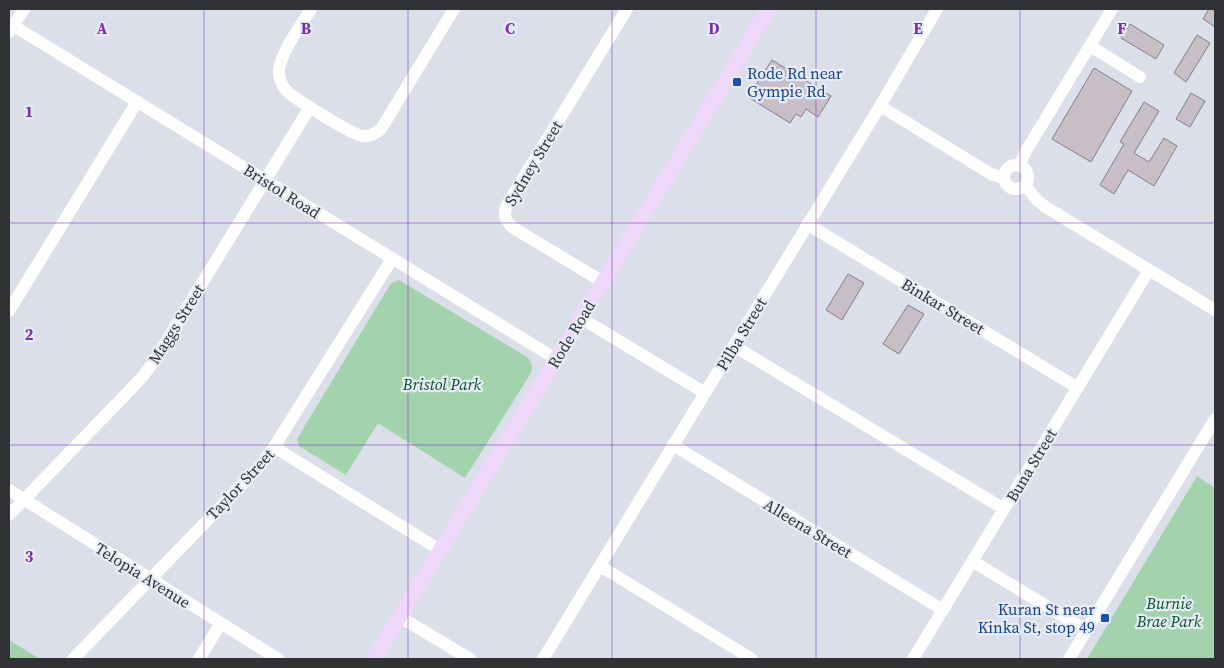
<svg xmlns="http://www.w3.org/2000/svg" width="1224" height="668" viewBox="0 0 1224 668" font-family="'Source Serif 4',serif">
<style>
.green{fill:#a3d3ad}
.building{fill:#c8bfc6;stroke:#877e85}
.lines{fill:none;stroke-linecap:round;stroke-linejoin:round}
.minor{stroke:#fff;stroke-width:12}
.major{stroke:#efd8fc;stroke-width:15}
.grid{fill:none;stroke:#7b2cbf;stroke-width:1;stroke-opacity:0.55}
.transit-dot{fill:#1a4fb4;stroke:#e7ecf6;stroke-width:2}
.labels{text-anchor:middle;stroke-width:4.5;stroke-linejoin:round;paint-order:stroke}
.transit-label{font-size:16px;fill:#164399;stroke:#e7ecf6;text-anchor:start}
.street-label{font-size:16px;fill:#303236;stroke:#e7ecf6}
.park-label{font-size:16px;font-style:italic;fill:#005324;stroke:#e7ecf6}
.grid-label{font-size:16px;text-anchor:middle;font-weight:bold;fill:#7b2cbf;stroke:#e7ecf6;stroke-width:4.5;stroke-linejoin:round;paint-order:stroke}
</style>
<rect width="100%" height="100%" fill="#dadfe9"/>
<path class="green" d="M399,280L527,357C532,363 533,366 531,373L465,478L378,423L346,475L299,446L297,439L391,283Z
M1197,476L1215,488V659H1087Z
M9,640L40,659H9Z"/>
<path class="building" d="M1209,9H1215V27L1203,19Z
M1130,24L1164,45L1156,59L1121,38Z
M1197,35L1210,43L1186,82L1174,73Z
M772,60L831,96L818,117L806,109L801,117L796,114L790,123L748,97Z
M1094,68L1132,91L1091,162L1052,139Z
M1191,93L1205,101L1190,127L1176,119Z
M1144,102L1159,111L1134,153L1149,162L1164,138L1177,146L1154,186L1128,170L1114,194L1100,185L1124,144L1120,142Z
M848,274L864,283L842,320L826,310Z
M908,305L924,314L899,354L883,344Z"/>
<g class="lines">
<path class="minor" d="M311,9C302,24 277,57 279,74C280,80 282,87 287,91C295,99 354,136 363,136C370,137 376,133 381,129L454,9
M9,23L556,359
M9,32L24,9
M1090,46L1140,77
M880,106L991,174L1004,178
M1019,165L1026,151L1112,9
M1004 177a12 12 0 1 1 24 0a12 12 0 1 1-24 0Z
M1025,185L1037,200L1044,206L1215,310
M807,224L1078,388
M603,282L512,227C504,219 503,213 508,203L627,9
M9,311L137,102
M581,318L705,393
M734,346L1004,509
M673,445L943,610
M274,447L440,550
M9,490L278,659
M9,515L130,390L143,376L155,360L310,107
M972,561L1086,630
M600,566L752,659
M400,617L470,659
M73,659L259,467L274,447L392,259
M199,659L221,623
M543,659L880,106L937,9
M913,659L1149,270
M1069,659L1215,419"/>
<path class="major" d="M374,659L769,9"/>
</g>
<path class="grid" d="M204,9V659M408,9V659M612,9V659M816,9V659M1020,9V659M9,223H1215M9,445H1215"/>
<g class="transit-dot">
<rect x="732" y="77" width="10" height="10" rx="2.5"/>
<rect x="1100" y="613" width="10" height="10" rx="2.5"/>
</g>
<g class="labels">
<g class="transit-label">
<text x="747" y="79">Rode Rd near<tspan x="747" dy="18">Gympie Rd</tspan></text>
<text x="1095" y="615" text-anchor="end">Kuran St near<tspan x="1095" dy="18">Kinka St, stop 49</tspan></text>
</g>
<g class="street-label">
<text transform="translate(533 163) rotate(-59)" y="6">Sydney Street</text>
<text transform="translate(282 191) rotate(32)" y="6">Bristol Road</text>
<text transform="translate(943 306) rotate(31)" y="6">Binkar Street</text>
<text transform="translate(176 324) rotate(-58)" y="6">Maggs Street</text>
<text transform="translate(571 334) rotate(-59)" y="6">Rode Road</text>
<text transform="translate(741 334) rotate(-59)" y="6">Pilba Street</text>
<text transform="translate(1031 465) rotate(-59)" y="6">Buna Street</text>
<text transform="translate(240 484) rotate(-47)" y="6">Taylor Street</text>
<text transform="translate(808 528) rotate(31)" y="6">Alleena Street</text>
<text transform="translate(143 575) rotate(32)" y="6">Telopia Avenue</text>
</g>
<g class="park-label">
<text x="442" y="390">Bristol Park</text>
<text x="1169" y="609">Burnie<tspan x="1169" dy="18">Brae Park</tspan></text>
</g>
</g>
<g class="grid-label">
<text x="102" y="34">A</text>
<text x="306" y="34">B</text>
<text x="510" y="34">C</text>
<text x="714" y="34">D</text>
<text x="918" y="34">E</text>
<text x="1122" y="34">F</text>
<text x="29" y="117">1</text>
<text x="29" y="340">2</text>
<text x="29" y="562">3</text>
</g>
<rect width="1224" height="668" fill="none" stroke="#303236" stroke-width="20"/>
</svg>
